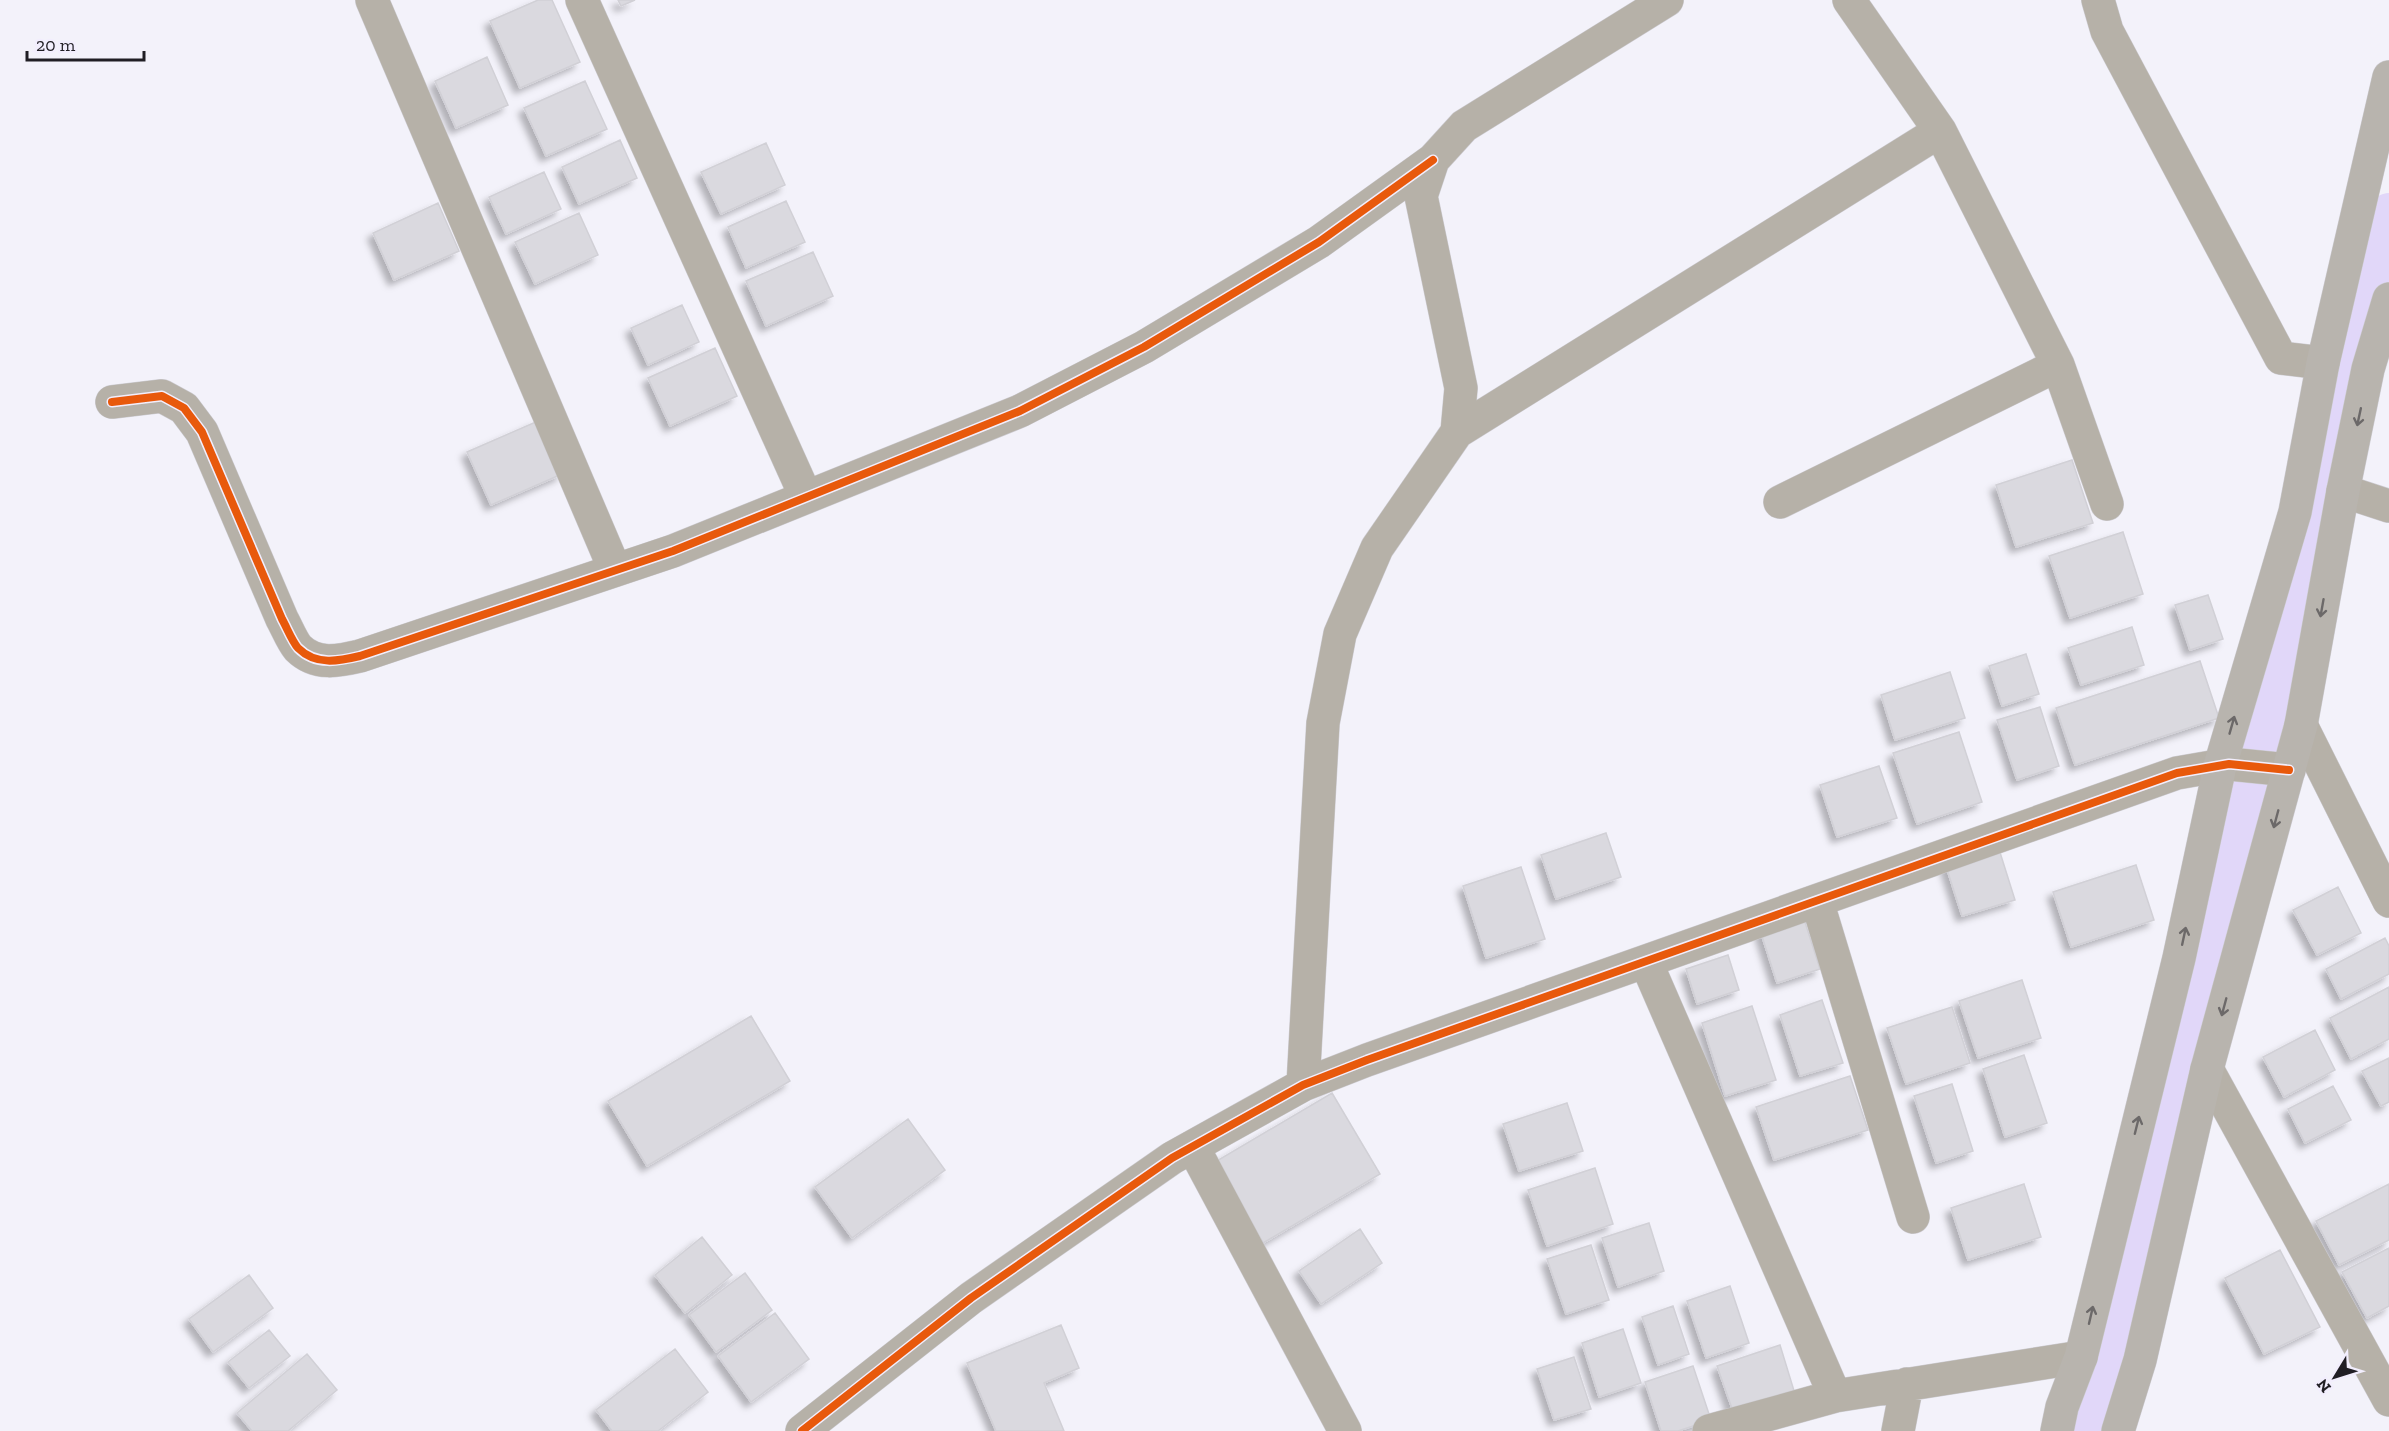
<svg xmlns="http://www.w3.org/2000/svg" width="2389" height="1431" viewBox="0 0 2389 1431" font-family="'Zilla Slab',serif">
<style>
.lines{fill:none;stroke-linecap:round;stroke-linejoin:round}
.canal{stroke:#e1d7f9;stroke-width:40}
.building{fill:#dad9df;stroke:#d1d0d6;stroke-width:1.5;filter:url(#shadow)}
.minor-casing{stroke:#cecdd3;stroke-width:34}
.primary-casing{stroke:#cecdd3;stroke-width:34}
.minor{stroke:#b6b1a8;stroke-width:33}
.primary{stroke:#b8b4ae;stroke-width:33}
.cycleway-casing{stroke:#f2eefd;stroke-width:11}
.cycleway{stroke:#e8590c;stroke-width:8}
.oneway{stroke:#6c6969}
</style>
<defs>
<filter id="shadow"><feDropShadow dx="-5.5" dy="5.5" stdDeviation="3" flood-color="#0004"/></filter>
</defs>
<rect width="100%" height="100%" fill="#f3f2fa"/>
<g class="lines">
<path class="canal" d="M2091,1431L2117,1303L2249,791L2299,574L2389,213"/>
</g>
<path class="building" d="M538,0H552L580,62L520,88L490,21Z
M618,0H635L621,6Z
M487,57L508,105L456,128L435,81Z
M585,81L607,129L546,156L524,108Z
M620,140L637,178L579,204L562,167Z
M766,143L785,185L721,214L701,172Z
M544,172L561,209L506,234L489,197Z
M786,201L805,242L746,268L728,227Z
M438,203L459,251L394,280L373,233Z
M579,213L598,255L535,284L515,242Z
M813,252L833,296L766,326L746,281Z
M682,305L699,342L648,365L631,328Z
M715,348L737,396L670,426L648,378Z
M538,421L562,474L491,505L467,452Z
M2072,460L2093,523L2016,547L1996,485Z
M2123,532L2143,594L2070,618L2049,556Z
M2208,595L2223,639L2190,650L2175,605Z
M2132,627L2144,665L2081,685L2068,648Z
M2026,654L2039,694L2002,706L1989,666Z
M2200,661L2219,718L2075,765L2056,708Z
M1950,672L1965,718L1895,740L1881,695Z
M2040,707L2059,766L2017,780L1997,720Z
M1959,732L1982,802L1917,824L1893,753Z
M1879,766L1897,818L1837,837L1820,785Z
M1606,833L1621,877L1556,899L1541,855Z
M1998,846L2015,900L1962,916L1945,863Z
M2136,865L2154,920L2071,947L2053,892Z
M1521,867L1545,939L1486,958L1463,886Z
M2338,887L2361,933L2317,955L2293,910Z
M1803,916L1820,969L1777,983L1760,930Z
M2385,938L2389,946V974L2341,999L2326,969Z
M1728,955L1739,990L1697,1004L1686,969Z
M2022,980L2041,1038L1978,1058L1959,1001Z
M2389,987V1039L2351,1059L2330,1018Z
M1822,1000L1843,1063L1800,1076L1780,1015Z
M1752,1006L1776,1080L1725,1096L1702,1023Z
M1952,1007L1970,1063L1906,1084L1887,1028Z
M751,1016L790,1081L647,1166L608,1101Z
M2315,1030L2335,1070L2284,1097L2263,1057Z
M2024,1055L2047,1123L2005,1137L1983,1069Z
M2389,1058V1102L2381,1106L2362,1071Z
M1850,1076L1868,1130L1774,1160L1756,1107Z
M1952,1084L1973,1151L1936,1163L1914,1096Z
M2333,1086L2351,1120L2305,1143L2288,1109Z
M1332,1093L1380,1174L1263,1243L1215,1162Z
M1567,1103L1583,1151L1519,1171L1503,1124Z
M908,1119L945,1170L852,1238L815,1187Z
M1595,1168L1613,1224L1547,1246L1528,1190Z
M2024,1184L2041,1237L1968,1260L1951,1208Z
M2389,1184V1240L2339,1265L2316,1221Z
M1649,1223L1664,1271L1618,1287L1602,1238Z
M1360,1229L1382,1263L1321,1304L1299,1271Z
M702,1237L732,1275L685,1313L655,1275Z
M1591,1245L1609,1300L1566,1314L1547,1259Z
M2389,1248V1306L2367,1318L2342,1272Z
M2280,1250L2320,1327L2264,1354L2225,1278Z
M745,1273L772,1310L716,1352L689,1315Z
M249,1275L273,1308L213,1352L189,1319Z
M1730,1286L1749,1343L1706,1358L1687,1301Z
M1673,1306L1689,1354L1658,1365L1642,1317Z
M775,1313L809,1359L751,1402L718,1356Z
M1061,1325L1079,1368L1044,1383L1064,1431H996L967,1363Z
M1623,1329L1641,1383L1599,1397L1582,1343Z
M269,1330L290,1356L249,1388L228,1362Z
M1780,1345L1795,1394L1734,1414L1717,1366Z
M675,1349L708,1392L658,1431H612L596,1410Z
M307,1354L337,1390L288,1431H252L237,1413Z
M1574,1357L1591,1409L1554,1420L1537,1369Z
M1693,1366L1711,1420L1678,1431H1661L1645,1382Z"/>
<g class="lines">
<defs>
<path id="minor" d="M372,0L615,570
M582,0L806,497
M1849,0L1940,131L2058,365L2107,504
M2098,0L2107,31L2281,358L2323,363
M112,402L162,396L184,408L202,432L282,619C287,628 292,641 298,648C316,666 339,661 360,656L673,551L1020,411L1144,347L1319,242L1433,160
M1457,432L1940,131
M2343,491L2389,506
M1780,502L2058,365
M2301,725L2389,901
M1817,901L1913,1217
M1646,962L1835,1396
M2207,1069L2389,1400
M1303,1085L1323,723L1340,634L1377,548L1457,432L1461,388L1421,196L1433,160L1464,126L1667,0
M1193,1147L1345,1431
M802,1431L971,1298L1172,1158L1303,1085L1367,1060L2177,773L2229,764L2289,770
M1709,1431L1835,1396L2081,1357
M1898,1431L1907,1384"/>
<path id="primary" d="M2057,1431L2062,1407L2081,1357L2179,958L2220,766L2295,512L2323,363L2389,77
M2118,1431L2140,1360L2207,1069L2301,725L2343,491L2368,369L2389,299"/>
</defs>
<use href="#minor" class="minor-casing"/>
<use href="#primary" class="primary-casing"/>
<use href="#minor" class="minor"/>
<use href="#primary" class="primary"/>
<defs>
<path id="cycleway" d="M112,402L162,396L184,408L202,432L282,619C287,628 292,641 298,648C316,666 339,661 360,656L673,551L1020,411L1144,347L1319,242L1433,160
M802,1431L971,1298L1172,1158L1303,1085L1367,1060L2177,773L2229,764L2289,770"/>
</defs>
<use href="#cycleway" class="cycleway-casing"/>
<use href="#cycleway" class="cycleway"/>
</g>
<defs><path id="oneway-shaft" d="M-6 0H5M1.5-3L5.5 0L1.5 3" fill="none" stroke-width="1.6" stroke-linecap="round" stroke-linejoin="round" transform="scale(1.5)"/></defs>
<g class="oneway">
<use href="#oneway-shaft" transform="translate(2359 417) rotate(102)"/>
<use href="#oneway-shaft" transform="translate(2322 608) rotate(100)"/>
<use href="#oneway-shaft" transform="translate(2232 725) rotate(-74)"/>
<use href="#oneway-shaft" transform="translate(2276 819) rotate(105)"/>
<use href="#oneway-shaft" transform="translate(2184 936) rotate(-78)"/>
<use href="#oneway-shaft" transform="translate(2224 1007) rotate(105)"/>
<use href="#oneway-shaft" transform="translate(2137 1125) rotate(-76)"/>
<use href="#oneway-shaft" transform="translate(2091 1315) rotate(-77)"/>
</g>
<g transform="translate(2335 1377) rotate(232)" stroke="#f2eefd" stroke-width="4.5" paint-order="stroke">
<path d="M0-4.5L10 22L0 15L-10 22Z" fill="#201e24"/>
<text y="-9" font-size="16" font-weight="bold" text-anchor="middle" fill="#201e24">N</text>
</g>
<path d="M27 51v9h117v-9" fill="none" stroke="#201e24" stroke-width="3"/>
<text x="36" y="51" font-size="18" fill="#201e24" stroke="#f2eefd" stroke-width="4.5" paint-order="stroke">20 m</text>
</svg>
